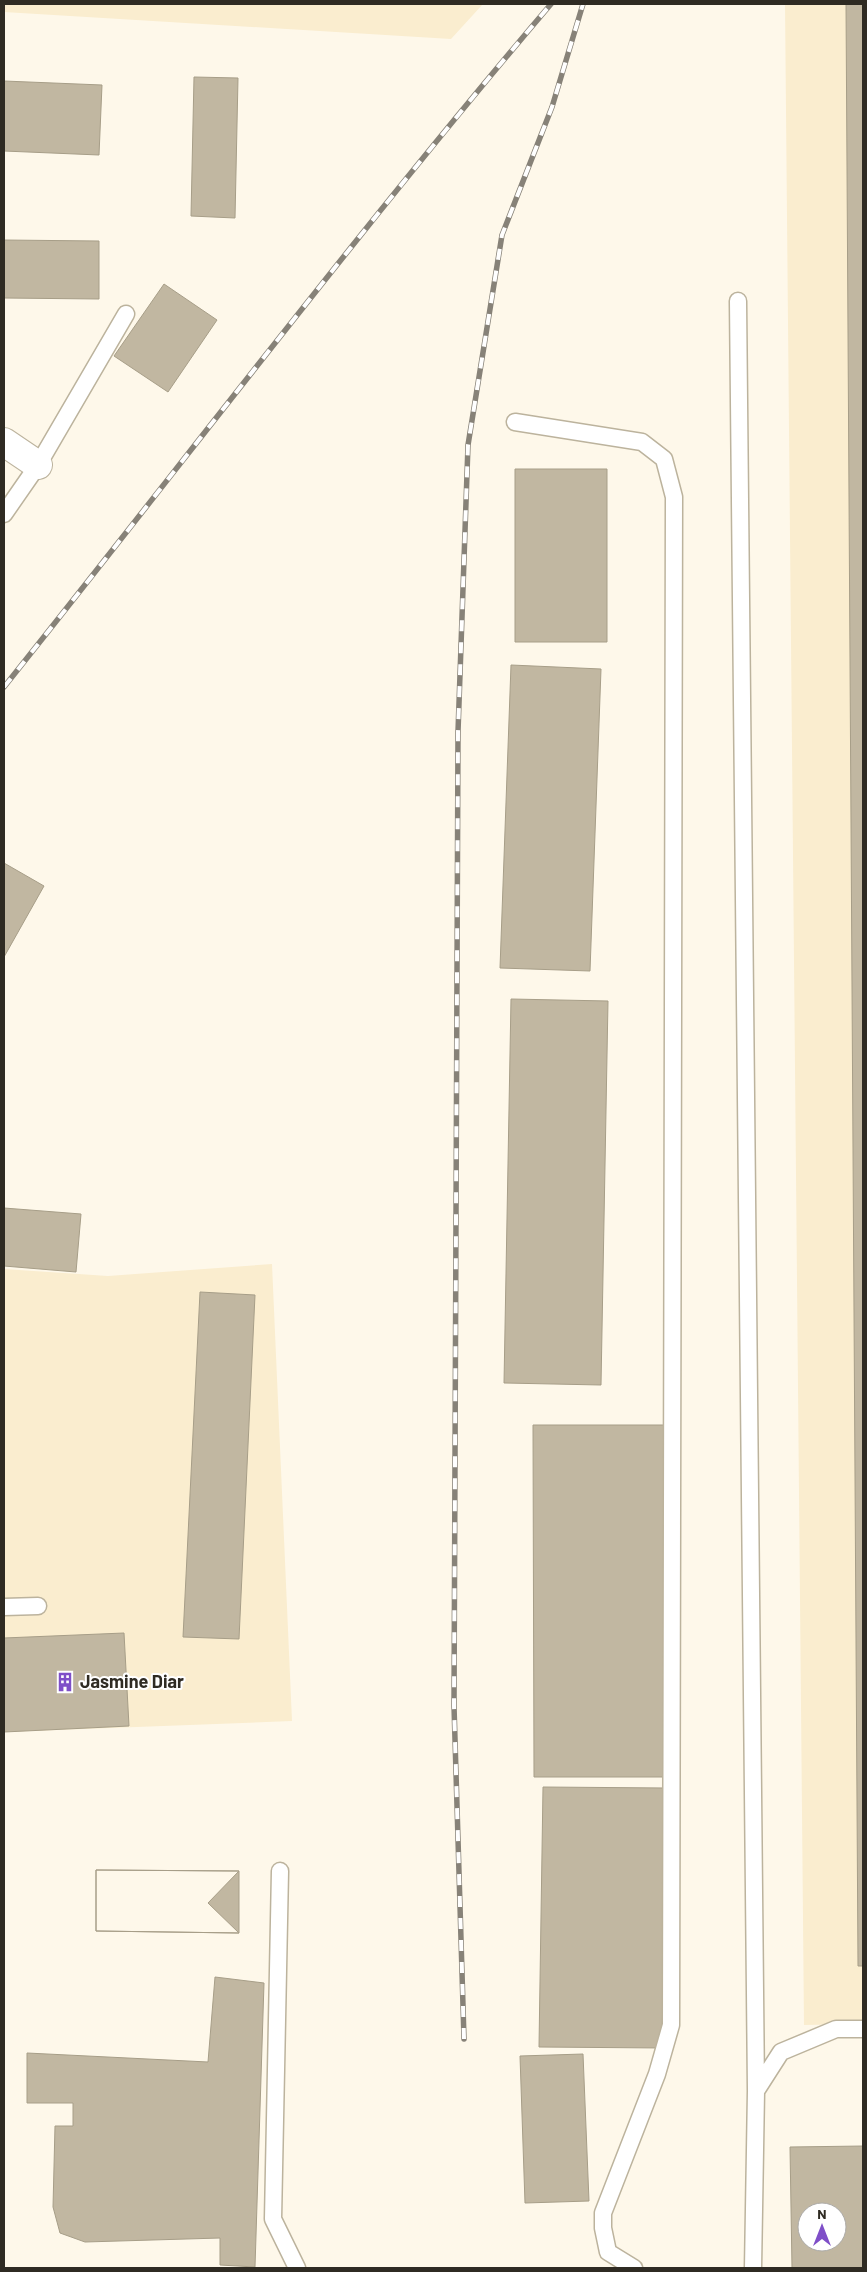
<svg xmlns="http://www.w3.org/2000/svg" width="867" height="2272" viewBox="0 0 867 2272" font-family="Barlow,sans-serif">
<style>
.built{fill:#faedcf}
.building{fill:#c1b7a1;stroke:#a79e88;fill-rule:evenodd}
.lines{fill:none;stroke-linecap:round;stroke-linejoin:round}
.service-casing{stroke:#bcb39d;stroke-width:19}
.minor-casing{stroke:#bcb39d;stroke-width:30}
.service{stroke:#fff;stroke-width:16}
.minor{stroke:#fff;stroke-width:28}
.rail-casing{stroke:#878278;stroke-width:5.5}
.rail{stroke:#fff;stroke-width:4;stroke-dasharray:11;stroke-linecap:butt}
.labels{text-anchor:middle;stroke-width:4;stroke-linejoin:round;paint-order:stroke}
.poi-label{font-size:18px;font-weight:bold;fill:#2f2b23;stroke:#fff;text-anchor:start}
</style>
<rect width="100%" height="100%" fill="#fef8ea"/>
<path class="built" d="M4,4H483L451,39L4,12Z
M785,4H863V2024L804,2025Z
M272,1264L292,1721L4,1732V1269L108,1276Z"/>
<path class="building" d="M846,4H863V1966H858Z
M194,77L238,78L235,218L191,216Z
M4,81L102,85L99,155L4,151Z
M4,240L99,241V299L4,298Z
M164,284L217,320L168,392L114,356Z
M515,469H607V642H515Z
M511,665L601,669L590,971L500,968Z
M4,863L44,886L4,957Z
M511,999L608,1001L601,1385L504,1383Z
M4,1208L81,1214L76,1272L4,1266Z
M200,1292L255,1295L239,1639L183,1637Z
M533,1425H664L665,1777H534Z
M124,1633L129,1726L4,1732V1638Z
M543,1787L666,1788L662,2048L539,2047Z
M96,1870L239,1871V1933L96,1931Z
M96,1870L239,1871L208,1903L239,1933L96,1931Z
M215,1977L264,1983L255,2267L220,2265V2238L85,2242L60,2233L53,2207L55,2126H73V2103H27V2053L208,2062Z
M583,2054L589,2201L525,2203L520,2056Z
M863,2146V2268H792L790,2147ZM807,2212H837V2242H807Z"/>
<g class="lines">
<defs>
<path id="service" d="M738,301L756,2091
M515,422L642,442L664,459L674,497L671,2025L657,2074L603,2213V2228L608,2252L634,2268
M4,514L38,465L126,314
M4,1607L38,1606
M280,1871L273,2219L297,2268
M753,2268L756,2091L781,2052L836,2029H863"/>
<path id="minor" d="M4,442L38,465"/>
</defs>
<use href="#service" class="service-casing"/>
<use href="#minor" class="minor-casing"/>
<use href="#service" class="service"/>
<use href="#minor" class="minor"/>
<defs>
<path id="rail" d="M4,687C186,459 362,226 551,4
M464,2039L454,1706L458,732L468,445L502,235L552,107L583,4"/>
</defs>
<use href="#rail" class="rail-casing"/>
<use href="#rail" class="rail"/>
</g>
<defs>
<symbol id="building-bare" viewBox="-9 -9 18 18"><path d="M-4-6H4V6H1V3H-1V6H-4ZM-2.5-4.3h1.7v1.8h-1.7ZM.8-4.3h1.7v1.8H.8ZM-2.5-1h1.7V.8h-1.7ZM.8-1h1.7V.8H.8Z" fill="#7f4fc8" stroke="#fff" stroke-width="2.5" paint-order="stroke"/></symbol>
</defs>
<g fill-rule="evenodd">
<use href="#building-bare" x="51" y="1668" width="28" height="28"/>
</g>
<g class="labels">
<g class="poi-label">
<text x="80" y="1688">Jasmine Diar</text>
</g>
</g>
<rect width="867" height="2272" fill="none" stroke="#2f2b23" stroke-width="10"/>
<g transform="translate(822 2227)"><circle r="24" fill="#ffffff" stroke="#acaaa7"/>
<path d="M0-4L9 19L0 12L-9 19Z" fill="#7f4fc8"/>
<text y="-8" font-size="14" font-weight="bold" text-anchor="middle" fill="#2f2b23">N</text>
</g>
</svg>
